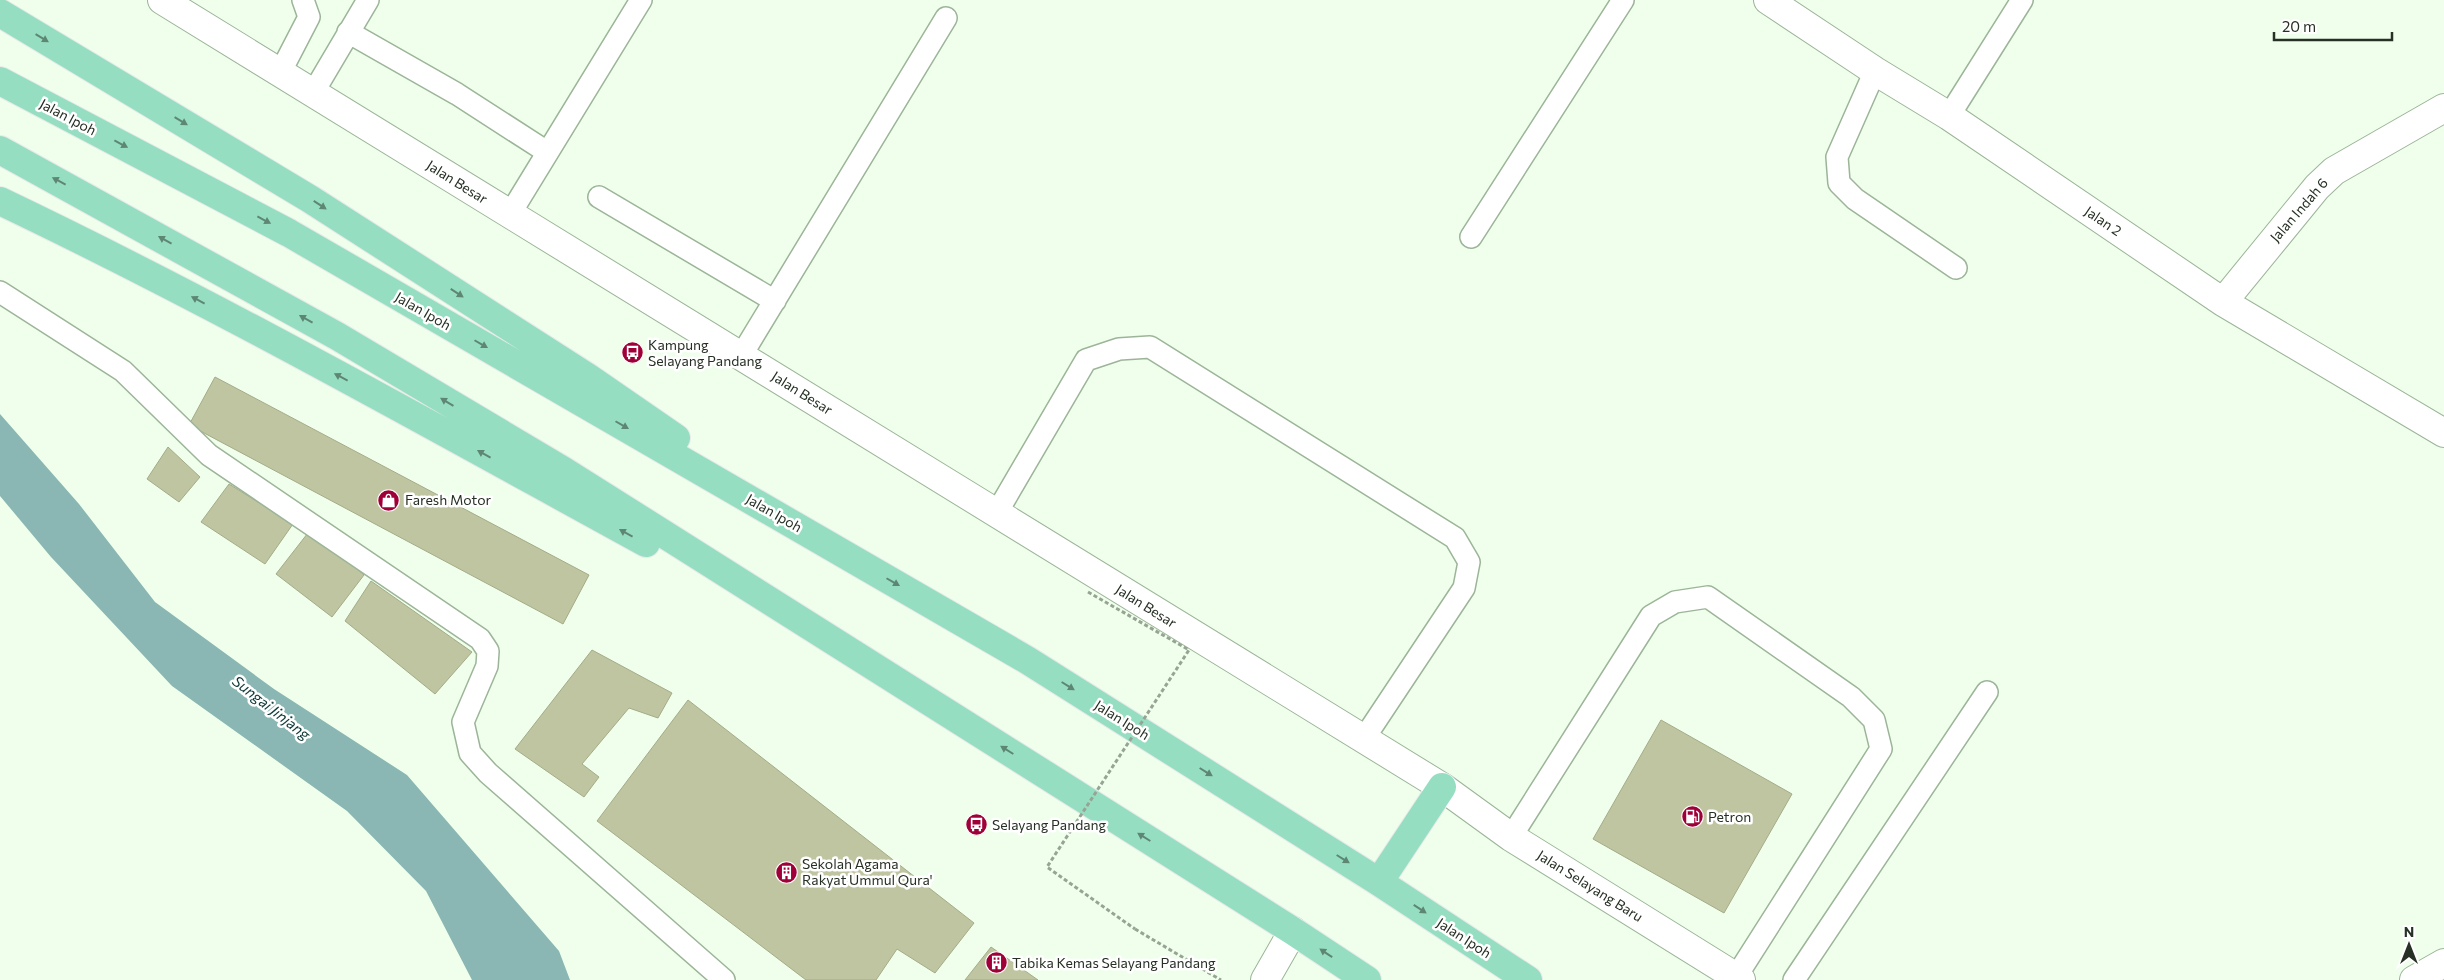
<svg xmlns="http://www.w3.org/2000/svg" width="2444" height="980" viewBox="0 0 2444 980" font-family="Commissioner,sans-serif">
<style>
.water{fill:#8ab6b3}
.building{fill:#bfc5a0;stroke:#a5ab88}
.lines{fill:none;stroke-linecap:round;stroke-linejoin:round}
.service-casing{stroke:#9cb598;stroke-width:24}
.minor-casing{stroke:#9cb598;stroke-width:30}
.tertiary-casing{stroke:#9cb598;stroke-width:30}
.trunk-casing{stroke:#e9eae9;stroke-width:30}
.path{stroke:#97a494;stroke-width:3;stroke-dasharray:4 2.5;stroke-linecap:butt}
.service{stroke:#fff;stroke-width:21}
.minor{stroke:#fff;stroke-width:28}
.tertiary{stroke:#fff;stroke-width:28}
.trunk{stroke:#96dec2;stroke-width:28}
.path-bridge{stroke:#97a494;stroke-width:3;stroke-dasharray:4 2.5;stroke-linecap:butt}
.oneway{fill:#5e8773}
.labels{text-anchor:middle;stroke-width:5;stroke-linejoin:round;paint-order:stroke}
.street-label{font-size:14px;fill:#263024;stroke:#fff}
.poi-label{font-size:14px;fill:#263024;stroke:#fff;text-anchor:start}
.water-label{font-size:15px;font-style:italic;fill:#0f3938;stroke:#fff}
</style>
<rect width="100%" height="100%" fill="#efffec"/>
<path class="water" d="M0,414L79,504L155,602L274,689L407,775L559,951L570,980H472L426,891L347,811L172,686L51,557L0,496Z"/>
<path class="building" d="M215,377L589,575L563,624L189,425Z
M168,447L200,477L179,502L147,479Z
M229,484L293,524L265,564L201,522Z
M311,529L364,575L332,617L276,574Z
M371,581L472,652L435,694L345,621Z
M592,650L672,693L658,718L629,708L582,764L599,777L584,797L515,749Z
M688,700L974,923L935,973L897,949L876,980H806L597,821Z
M1661,720L1792,794L1724,913L1593,839Z
M991,947L1038,980H965Z"/>
<g class="lines">
<defs>
<path id="service" d="M348,32L457,94L547,152
M1875,71L1837,157L1839,183L1855,199L1956,268
M280,73L309,17L303,0
M313,93L368,0
M1949,116L2022,0
M599,197L775,301
M510,214L641,0
M1471,237L1623,0
M0,292L123,371L209,455L480,639L488,651L487,666L463,722L470,753L488,773L724,980
M741,356L946,18
M996,514L1086,360L1119,349L1150,347L1455,538L1469,562L1464,588L1363,740
M1511,837L1651,616L1675,602L1708,597L1851,697L1874,720L1881,749L1736,977
M1794,980L1987,692"/>
<path id="minor" d="M1768,0L1875,71L1949,116L2223,302L2444,433
M2223,302L2317,187L2334,171L2444,108
M1265,980L1293,931
M2414,980L2444,963"/>
<path id="tertiary" d="M162,0L1442,787L1511,837L1741,980"/>
<path id="trunk" d="M0,13L310,199L589,378L676,438
M0,81L289,233L1027,660L1379,882L1528,980
M0,150L337,336L564,471L1293,931L1367,980
M0,201C220,306 432,426 646,543
M1379,882L1442,787"/>
</defs>
<use href="#service" class="service-casing"/>
<use href="#minor" class="minor-casing"/>
<use href="#tertiary" class="tertiary-casing"/>
<use href="#trunk" class="trunk-casing"/>
<path class="path" d="M1135,929L1221,980"/>
<use href="#service" class="service"/>
<use href="#minor" class="minor"/>
<use href="#tertiary" class="tertiary"/>
<use href="#trunk" class="trunk"/>
<path class="path-bridge" d="M1088,592L1189,650L1047,867L1135,929"/>
</g>
<defs><path id="oneway-solid" d="M-6-.8H1V-3.2L6.5 0L1 3.2V.8H-6Z" transform="scale(1.25)"/></defs>
<g class="oneway">
<use href="#oneway-solid" transform="translate(42 38) rotate(31)"/>
<use href="#oneway-solid" transform="translate(181 121) rotate(31)"/>
<use href="#oneway-solid" transform="translate(121 144) rotate(28)"/>
<use href="#oneway-solid" transform="translate(59 181) rotate(-152)"/>
<use href="#oneway-solid" transform="translate(320 205) rotate(33)"/>
<use href="#oneway-solid" transform="translate(264 220) rotate(28)"/>
<use href="#oneway-solid" transform="translate(165 240) rotate(-151)"/>
<use href="#oneway-solid" transform="translate(457 293) rotate(33)"/>
<use href="#oneway-solid" transform="translate(198 300) rotate(-152)"/>
<use href="#oneway-solid" transform="translate(306 319) rotate(-151)"/>
<use href="#oneway-solid" transform="translate(481 344) rotate(30)"/>
<use href="#oneway-solid" transform="translate(341 377) rotate(-152)"/>
<use href="#oneway-solid" transform="translate(447 402) rotate(-149)"/>
<use href="#oneway-solid" transform="translate(622 425) rotate(30)"/>
<use href="#oneway-solid" transform="translate(484 454) rotate(-151)"/>
<use href="#oneway-solid" transform="translate(626 533) rotate(-151)"/>
<use href="#oneway-solid" transform="translate(893 582) rotate(30)"/>
<use href="#oneway-solid" transform="translate(1068 686) rotate(32)"/>
<use href="#oneway-solid" transform="translate(1007 750) rotate(-148)"/>
<use href="#oneway-solid" transform="translate(1206 772) rotate(32)"/>
<use href="#oneway-solid" transform="translate(1144 837) rotate(-148)"/>
<use href="#oneway-solid" transform="translate(1343 859) rotate(32)"/>
<use href="#oneway-solid" transform="translate(1420 909) rotate(33)"/>
<use href="#oneway-solid" transform="translate(1326 953) rotate(-146)"/>
</g>
<defs>
<symbol id="bus-disc" viewBox="-11 -11 22 22"><circle r="9.5" fill="#a00038" stroke="#fff"/><path d="M-5-6H5V4H4V6H2V4H-2V6H-4V4H-5ZM-3.5-4V0h7V-4ZM-3.5 1.2v1.5H-2V1.2ZM2 1.2v1.5H3.5V1.2Z" fill="#fff"/></symbol>
<symbol id="shop-disc" viewBox="-11 -11 22 22"><circle r="9.5" fill="#a00038" stroke="#fff"/><path d="M-5-2.5h2.3a2.7 3.5 0 0 1 5.4 0H5L5.5 6h-11ZM-1.5-2.5h3a1.5 2.3 0 0 0-3 0Z" fill="#fff"/></symbol>
<symbol id="fuel-disc" viewBox="-11 -11 22 22"><circle r="9.5" fill="#a00038" stroke="#fff"/><path d="M-5.5-6h7V0h2V4h1.3V-2.5L3-4.5l.8-.8L6-3V5H2.5V1h-1V6h-7ZM-4.2-4.7v3.2H.2V-4.7Z" fill="#fff"/></symbol>
<symbol id="building-disc" viewBox="-11 -11 22 22"><circle r="9.5" fill="#a00038" stroke="#fff"/><path d="M-4-6H4V6H1V3H-1V6H-4ZM-2.5-4.3h1.7v1.8h-1.7ZM.8-4.3h1.7v1.8H.8ZM-2.5-1h1.7V.8h-1.7ZM.8-1h1.7V.8H.8Z" fill="#fff"/></symbol>
</defs>
<g fill-rule="evenodd">
<use href="#bus-disc" x="620" y="340" width="25" height="25"/>
<use href="#shop-disc" x="376" y="488" width="25" height="25"/>
<use href="#fuel-disc" x="1680" y="804" width="25" height="25"/>
<use href="#bus-disc" x="964" y="812" width="25" height="25"/>
<use href="#building-disc" x="774" y="860" width="25" height="25"/>
<use href="#building-disc" x="984" y="950" width="25" height="25"/>
</g>
<g class="labels">
<g class="street-label">
<text transform="translate(68 117) rotate(28)" y="5">Jalan Ipoh</text>
<text transform="translate(457 182) rotate(32)" y="5">Jalan Besar</text>
<text transform="translate(2299 210) rotate(-49)" y="5">Jalan Indah 6</text>
<text transform="translate(2103 221) rotate(34)" y="5">Jalan 2</text>
<text transform="translate(423 311) rotate(30)" y="5">Jalan Ipoh</text>
<text transform="translate(802 393) rotate(32)" y="5">Jalan Besar</text>
<text transform="translate(774 513) rotate(30)" y="5">Jalan Ipoh</text>
<text transform="translate(1146 606) rotate(32)" y="5">Jalan Besar</text>
<text transform="translate(1122 720) rotate(32)" y="5">Jalan Ipoh</text>
<text transform="translate(1590 886) rotate(32)" y="5">Jalan Selayang Baru</text>
<text transform="translate(1464 938) rotate(33)" y="5">Jalan Ipoh</text>
</g>
<g class="poi-label">
<text x="648" y="350">Kampung<tspan x="648" dy="16">Selayang Pandang</tspan></text>
<text x="405" y="505">Faresh Motor</text>
<text x="1708" y="822">Petron</text>
<text x="992" y="830">Selayang Pandang</text>
<text x="802" y="869">Sekolah Agama<tspan x="802" dy="16">Rakyat Ummul Qura'</tspan></text>
<text x="1012" y="968">Tabika Kemas Selayang Pandang</text>
</g>
<g class="water-label">
<text transform="translate(271 708) rotate(38)" y="5">Sungai Jinjang</text>
</g>
</g>
<g transform="translate(2409 945)" stroke="#ffffff" stroke-width="4" paint-order="stroke">
<path d="M0-4L9 19L0 12L-9 19Z" fill="#263024"/>
<text y="-8" font-size="14" font-weight="bold" text-anchor="middle" fill="#263024">N</text>
</g>
<path d="M2274 32v8h118v-8" fill="none" stroke="#263024" stroke-width="2.5"/>
<text x="2282" y="32" font-size="15" fill="#263024" stroke="#ffffff" stroke-width="4" paint-order="stroke">20 m</text>
</svg>
